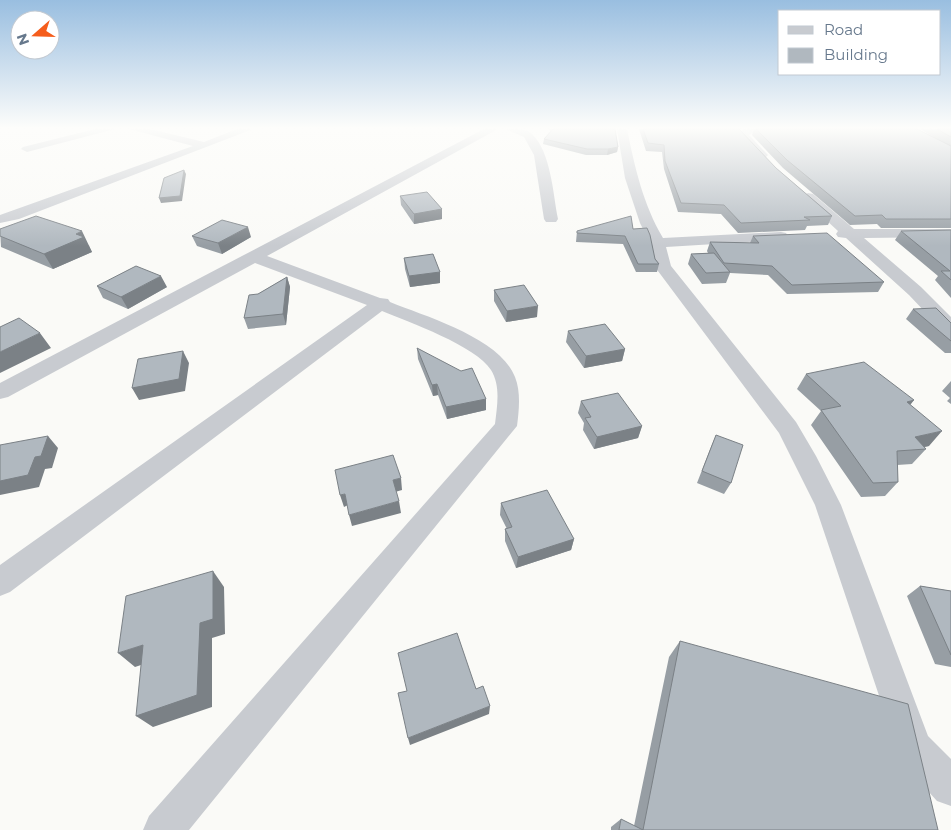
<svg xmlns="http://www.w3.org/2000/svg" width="951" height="830" viewBox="0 0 951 830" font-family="Montserrat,sans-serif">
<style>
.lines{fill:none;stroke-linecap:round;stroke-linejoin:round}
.minor{fill:#c8cbd0;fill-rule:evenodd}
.wall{fill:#979ea4}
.shaded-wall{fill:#7b8186}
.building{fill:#b0b8bf;stroke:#7b8186}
</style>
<rect width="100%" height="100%" fill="#fafaf7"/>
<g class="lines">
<path class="minor" d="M95,129H115L27,152L21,149L23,147Z
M129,129H150L204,142L237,129H253L19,219L0,223V215L193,146Z
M484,129H498L267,256L380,298L388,299L390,302C427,317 500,338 515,377C521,392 519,410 517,426L189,830H143L149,816L495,424C497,406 501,386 491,370C476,346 409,322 382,311L10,592L0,596V565L367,305L255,263L8,397L0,399V383Z
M506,129C514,129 526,128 532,134C551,152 553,194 558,219L556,222H546L544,219L534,155L524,137Z
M617,129H627C635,168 643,204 663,238L781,232L786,233L788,236L786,239L781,240L666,247L671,266L796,422L816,456L841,505L928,736L951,759V806L937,801L901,761L815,505L779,433L655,267L650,243L640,223L625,178Z
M744,129H759L749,135L766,153L768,155L766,157H758L738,136L737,134Z
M808,193L813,194L854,229H951V237L864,238L921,287L951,317V334L944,332L909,295L846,238L838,237L836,234L838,231L801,197Z"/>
</g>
<path class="wall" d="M548,129H615L618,147L617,152L607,155H586L543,144L544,139L551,131Z
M639,129H741L739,130L776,168L832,216L828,225L807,226L805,230L738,233L721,214L678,212L664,169L662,152L646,151Z
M754,129H917L942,142L920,129H951V228H881L877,224L850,225L783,168L752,135Z
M400,196L442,209V219L414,224L401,205Z
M0,229L90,246H89L92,252L53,269L1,247Z
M633,229L659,264L657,272H636L623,244L576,242L577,231Z
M951,230V298L935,280L938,276L895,240L901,231Z
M192,236L251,237L222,254L197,246Z
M753,236L884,282L878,292L787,294L768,275L730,273L726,283L702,284L688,264L691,254L708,253L707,251L710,242L750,243Z
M404,258L440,272V283L410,287L405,269Z
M287,277L290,287L286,325L248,329L244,318L258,294Z
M97,286L167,287L128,309L103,298Z
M494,290L537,317L506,322L494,301Z
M913,309L951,323V353H945L906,319Z
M568,331L625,349L622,361L584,368L566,342Z
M417,348L486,399V410L447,419L438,395L433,396L418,359Z
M806,374L914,400L910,405L929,446L924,447L926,449L912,464L897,465L898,482L885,496L861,497L811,425L821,411L797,389Z
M951,381V404L947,401L950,398L942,391Z
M581,401L642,426L638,438L594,449L583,430L584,423L578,413Z
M716,435L731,483L724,494L697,483L711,447Z
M501,503L574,539L571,550L516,568L505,541V529H507L500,515Z
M920,586L951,591V667L935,664L907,596Z
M680,641L938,830H619L634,826L669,657Z
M621,819L619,830H611V827Z"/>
<path class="shaded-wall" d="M618,147L617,152L607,155L608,149Z
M184,170L186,174L182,201L161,203L159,198Z
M442,209V219L414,224V214Z
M248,227L251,237L222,254L218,243Z
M82,231L92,252L53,269L44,254L76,234Z
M440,272V283L410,287L409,276Z
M161,276L167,287L128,309L121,297Z
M287,277L290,287L286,325L283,314Z
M538,306L537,317L506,322L507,311Z
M40,333L51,348L0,373V352Z
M625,349L622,361L584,368L586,356Z
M183,351L189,363L185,391L139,400L132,388Z
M437,384L438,395L433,396L432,385Z
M486,399V410L447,419L446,407Z
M914,400L902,415L907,402Z
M642,426L638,438L594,449L597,437Z
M942,431L929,446L909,450L915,437Z
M48,436L58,448L52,468L45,469L39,487L0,495V481L35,457Z
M401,478L402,490L395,492L393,480Z
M345,494L348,505L344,507L340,495Z
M399,501L401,513L352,526L349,515Z
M574,539L571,550L516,568L518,557Z
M213,571L224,587L225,634L212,638V707L153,727L136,716L200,623Z
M143,645L159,659L135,667L118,653Z
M490,706L489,714L410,745L408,738Z"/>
<path class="building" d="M553,129H615L618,147L608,149H587L544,139Z
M643,129H739L776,168L832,216L804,217L810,220L741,223L724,205L681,203L665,161L664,145L648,143Z
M756,129H917L951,146V219H886L882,215L855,216L787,160Z
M937,129H951V137Z
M184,170L180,196L159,198L164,178Z
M427,192L442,209L414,214L400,196Z
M36,216L82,231L76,234L84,237L44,254L0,236V229Z
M631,216L633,229L647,228L650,235L655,259L659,264H638L625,236L577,233V231Z
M222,220L248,227L218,243L192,236Z
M951,230V280L941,271H950L901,231Z
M827,233L884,282L792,285L772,266L724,263L710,242L759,243L753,236Z
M714,253L730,272L706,273L691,254Z
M433,254L440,272L409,276L404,258Z
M136,266L161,276L121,297L97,286Z
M287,277L283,314L244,318L249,295L258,294Z
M524,285L538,306L507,311L494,290Z
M936,308L951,323V341L913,309Z
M19,318L40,333L0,352V327Z
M605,324L625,349L586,356L568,331Z
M417,348L461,371L472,368L486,399L446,407L437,384L432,385Z
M183,351L179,379L132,388L138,359Z
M864,362L914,400L907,402L942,431L915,437L926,449L897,451L898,482L873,483L821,410L841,406L806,374Z
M618,393L642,426L597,437L585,418L591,417L581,401Z
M716,435L743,445L731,483L702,471Z
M48,436L41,456L35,457L28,475L0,481V445Z
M393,455L401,478L393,480L399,501L349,515L345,494L340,495L335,470Z
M547,490L574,539L518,557L505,529L512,527L501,503Z
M213,571V619L200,623L197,695L136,716L143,645L118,653L126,596Z
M920,586L951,591V655Z
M457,633L476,689L483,686L490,706L408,738L398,693L407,691L398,653Z
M680,641L908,704L938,830H619L621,819L643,830Z"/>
<linearGradient id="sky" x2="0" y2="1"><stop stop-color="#99bee0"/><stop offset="0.52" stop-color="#fdfdfb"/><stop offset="1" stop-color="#fdfdfb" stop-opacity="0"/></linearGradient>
<rect width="951" height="246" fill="url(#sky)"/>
<rect x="778" y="10" width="162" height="65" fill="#ffffff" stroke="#c2c9d1"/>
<rect x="788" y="26" width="25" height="8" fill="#c8cbd0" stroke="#c2c9d1"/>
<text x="824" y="35" font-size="15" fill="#66788c">Road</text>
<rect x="788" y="48" width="25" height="15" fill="#b0b8bf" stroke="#c2c9d1"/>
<text x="824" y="60" font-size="15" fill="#66788c">Building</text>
<g transform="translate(35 35) rotate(250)"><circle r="24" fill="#ffffff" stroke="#c2c9d1"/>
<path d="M0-4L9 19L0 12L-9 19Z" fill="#f55d1c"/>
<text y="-8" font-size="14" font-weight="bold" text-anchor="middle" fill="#66788c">N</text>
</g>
</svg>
